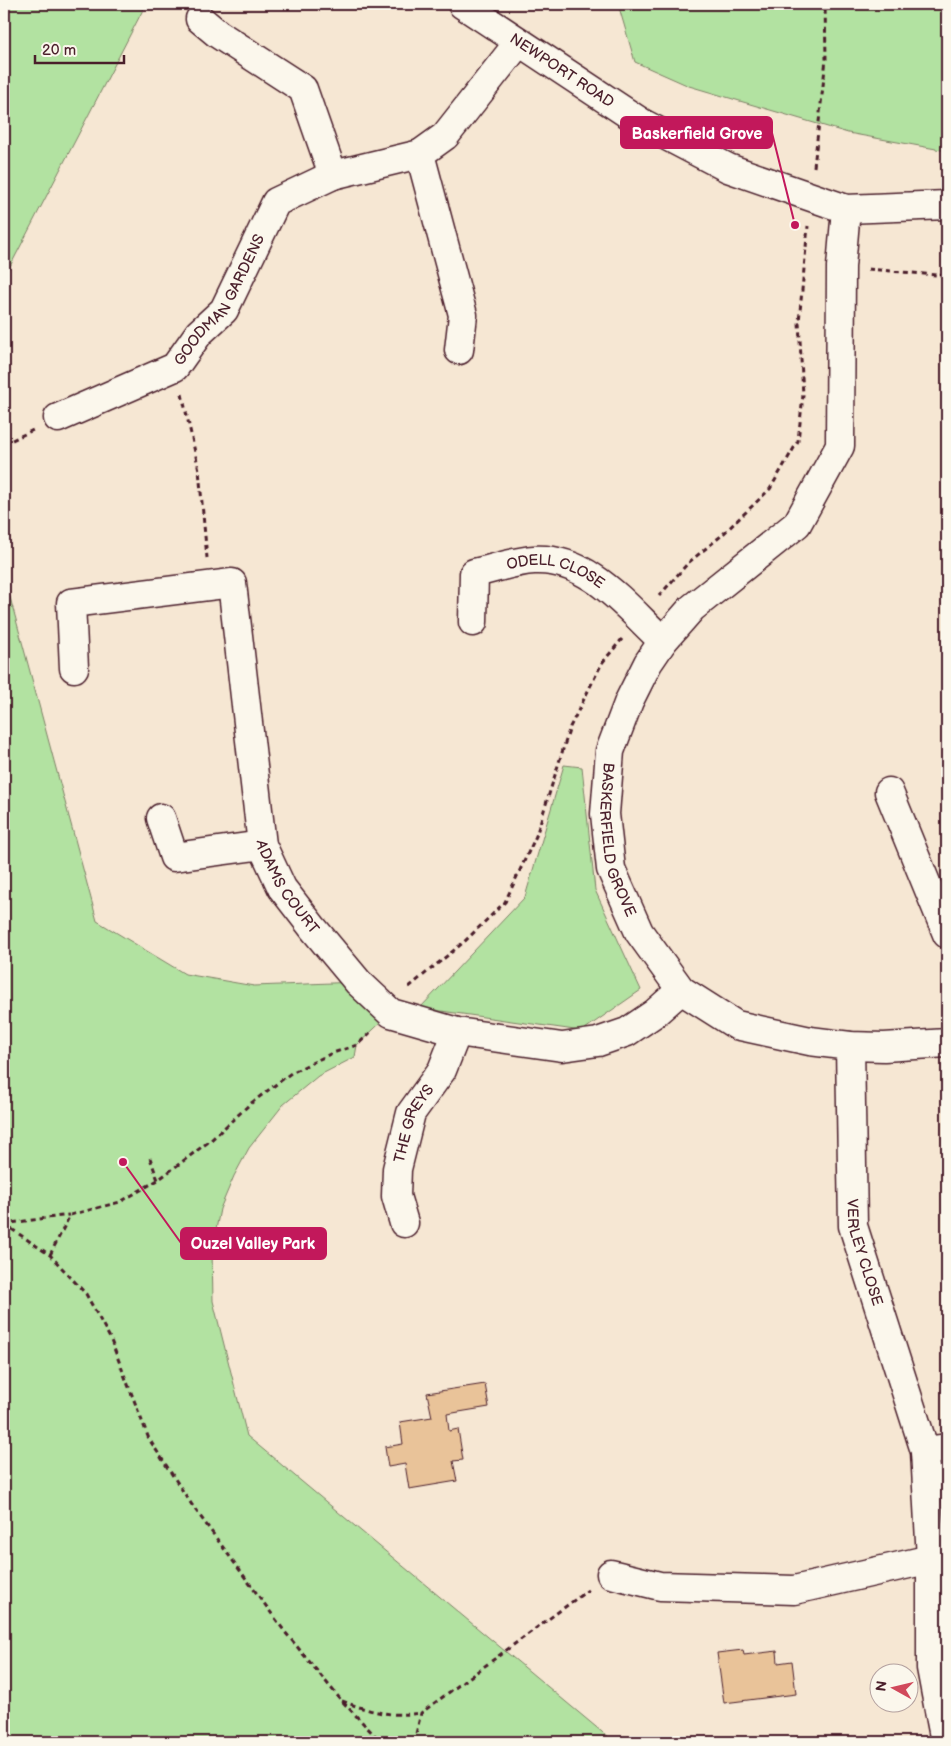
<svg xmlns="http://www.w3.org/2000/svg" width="951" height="1746" viewBox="0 0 951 1746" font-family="'Balsamiq Sans',sans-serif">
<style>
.green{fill:#b2e2a1;stroke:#7e8066}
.building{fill:#e9c399;stroke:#4a1f2b}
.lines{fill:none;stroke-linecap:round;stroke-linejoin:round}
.minor-casing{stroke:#4a1f2b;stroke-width:31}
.tertiary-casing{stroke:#4a1f2b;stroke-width:31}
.path{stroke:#4a1f2b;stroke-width:3;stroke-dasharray:5 4;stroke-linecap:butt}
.minor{stroke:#fbf7ec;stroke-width:28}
.tertiary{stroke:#fbf7ec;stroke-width:28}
.labels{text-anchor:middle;stroke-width:5;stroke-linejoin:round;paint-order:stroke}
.street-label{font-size:15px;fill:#4a1f2b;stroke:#fbf7ec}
.leader{fill:none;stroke:#c2185b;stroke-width:2}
.callout-dot{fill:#c2185b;stroke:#fbf7ec;stroke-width:2}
.callout{fill:#c2185b;stroke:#c2185b;stroke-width:2}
.callout-label{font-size:16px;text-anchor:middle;font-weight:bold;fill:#fff}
</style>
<rect width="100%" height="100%" fill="#f6e7d3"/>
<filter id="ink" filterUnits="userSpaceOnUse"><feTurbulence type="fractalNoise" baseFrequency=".02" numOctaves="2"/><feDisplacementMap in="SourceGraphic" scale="10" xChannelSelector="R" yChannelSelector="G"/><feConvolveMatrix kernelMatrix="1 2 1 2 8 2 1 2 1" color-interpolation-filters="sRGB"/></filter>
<g filter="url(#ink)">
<path class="green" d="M4,4H146L4,278Z
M618,4H947V151L848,133L689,86L635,62Z
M4,575L97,921L185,974L254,986L358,982L391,1013L357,1045L355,1057L318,1076L283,1105L249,1148L234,1176L220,1209L212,1250L213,1301L247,1436L614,1742H4Z
M564,765L582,767L595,890L641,990L582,1031L420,1008L525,897Z"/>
<path class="building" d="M485,1384L489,1407L447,1414L449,1431L458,1429L463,1460L453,1461L457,1481L409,1489L405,1464L388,1467L385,1447L403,1444L400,1422L432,1417L427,1393Z
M743,1650L744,1655L777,1651L778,1663L792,1661L796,1694L724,1703L717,1653Z"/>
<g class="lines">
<defs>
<g id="minor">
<path d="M200,19L218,34L303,89L333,175"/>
<path d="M420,154L463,315L459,350"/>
<path id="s1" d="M846,209L841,267L840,446L797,524L692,608L663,641L648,663L629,701L610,751L605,814L611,869L639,932L681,990L736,1025L810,1041L850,1046L884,1047L947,1043"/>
<path id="s2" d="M58,418L175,367L199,333L224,310L276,202L333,175L420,154L445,136L519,42"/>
<path id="s3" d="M473,622L474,573C493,569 515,561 534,560C589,557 626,607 663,641"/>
<path id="s4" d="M74,668L71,603L232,583L262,845L282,888L313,928L358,982L391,1013L457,1032L562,1047L598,1042L627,1032L655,1013L681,990"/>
<path d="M889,792L947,934"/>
<path d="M161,818L174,857L262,845"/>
<path id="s5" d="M850,1046L853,1226L925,1451L931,1559V1668L945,1742"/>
<path id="s6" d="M404,1223L396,1196L397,1169L411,1113L442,1070L457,1032"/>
<path d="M925,1451L947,1448"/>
<path d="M611,1574L660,1586L794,1590L931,1559"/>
</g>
<g id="tertiary">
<path id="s7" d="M462,4L642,123L728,168L846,209L947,205"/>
</g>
</defs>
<use href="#minor" class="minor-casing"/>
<use href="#tertiary" class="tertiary-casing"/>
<path class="path" d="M814,167L826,59L825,4
M868,269L947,276
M182,394L199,470L207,558
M4,444L33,430
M659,596L688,563L721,536L770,489L798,441L803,395L799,322L808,226
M409,987L464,942L505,902L536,836L570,727L602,663L622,639
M150,1158L158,1180
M4,1224L50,1255L86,1294L110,1338L149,1439L192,1505L285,1632L341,1700L381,1742
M4,1224L69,1215
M50,1255L70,1215L120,1202L158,1180L211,1140L250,1104L291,1073L330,1054L357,1045L371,1032
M342,1701C372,1712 389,1717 421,1713
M414,1742L421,1713L588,1590"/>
<use href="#minor" class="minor"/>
<use href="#tertiary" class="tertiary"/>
</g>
</g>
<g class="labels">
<g class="street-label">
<text dy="5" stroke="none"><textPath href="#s7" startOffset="120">NEWPORT ROAD</textPath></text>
<text dy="5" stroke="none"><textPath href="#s2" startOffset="209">GOODMAN GARDENS</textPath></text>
<text dy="5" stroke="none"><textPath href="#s3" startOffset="134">ODELL CLOSE</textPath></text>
<text dy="5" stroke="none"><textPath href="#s1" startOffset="718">BASKERFIELD GROVE</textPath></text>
<text dy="5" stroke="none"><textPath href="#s4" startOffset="540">ADAMS COURT</textPath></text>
<text dy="5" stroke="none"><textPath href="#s6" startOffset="104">THE GREYS</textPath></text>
<text dy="5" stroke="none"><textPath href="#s5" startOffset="208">VERLEY CLOSE</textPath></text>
</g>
</g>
<path class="leader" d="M795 225L772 133M123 1162L181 1243"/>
<g class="callout-dot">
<circle cx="795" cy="225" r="5"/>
<circle cx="123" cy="1162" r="5"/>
</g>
<g class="callout">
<rect x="621" y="117" width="151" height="31" rx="5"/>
<rect x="181" y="1228" width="145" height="31" rx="5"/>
</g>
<g class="callout-label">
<text x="697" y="139">Baskerfield Grove</text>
<text x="253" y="1249">Ouzel Valley Park</text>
</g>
<rect width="951" height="1746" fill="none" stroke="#fbf7ec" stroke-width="20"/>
<rect x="10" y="10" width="931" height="1726" fill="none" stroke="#4a1f2b" stroke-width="2" filter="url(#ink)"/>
<g transform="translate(894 1688) rotate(278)"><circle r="24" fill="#fbf7ec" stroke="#b4a19f"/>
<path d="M0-4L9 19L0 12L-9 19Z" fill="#d1495b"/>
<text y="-8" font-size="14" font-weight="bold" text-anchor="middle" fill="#4a1f2b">N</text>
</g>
<path d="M35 55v8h89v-8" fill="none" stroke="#4a1f2b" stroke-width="2.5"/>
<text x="42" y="55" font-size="15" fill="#4a1f2b" stroke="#fbf7ec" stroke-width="4" paint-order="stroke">20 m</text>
</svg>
